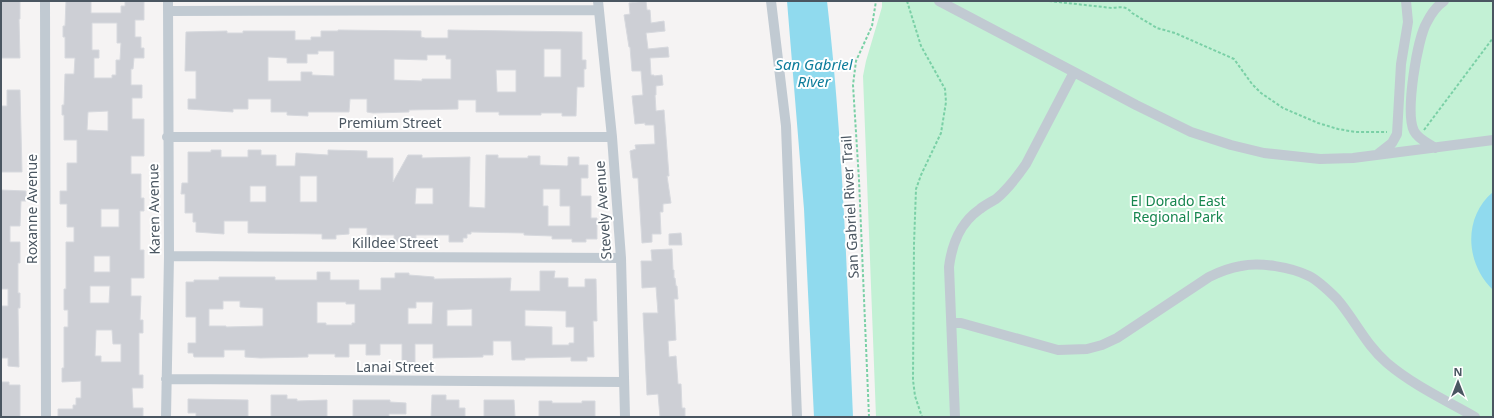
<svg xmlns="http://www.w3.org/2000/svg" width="1494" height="418" viewBox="0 0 1494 418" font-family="'Noto Sans',sans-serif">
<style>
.green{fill:#c3f1d5}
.water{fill:#90daee}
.building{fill:#cdcfd5;stroke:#d7d9de;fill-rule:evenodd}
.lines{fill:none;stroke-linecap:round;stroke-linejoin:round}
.path{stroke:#7ad0a6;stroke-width:2;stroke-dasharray:3 2;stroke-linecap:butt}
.minor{stroke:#c1cad2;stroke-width:10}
.labels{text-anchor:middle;stroke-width:4;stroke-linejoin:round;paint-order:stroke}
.street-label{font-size:14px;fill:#4a5661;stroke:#fff}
.park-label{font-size:14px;fill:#17864f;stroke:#fff}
.water-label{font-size:15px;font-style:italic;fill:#0c7c9b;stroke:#fff}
</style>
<rect width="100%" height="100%" fill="#f5f3f3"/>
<path class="green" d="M882,1H1493V417H876L863,76L866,61L882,7Z"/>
<path class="water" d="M787,1H827C843,139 847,278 853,417H814L804,209Z
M1493,192V290C1465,263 1463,217 1493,192Z"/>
<path class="building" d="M1,1H20V19H19L20,58H1Z
M66,1H91V13H121V6H125V1H144V20H135V37H141V48H144V58H134L133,69H131V85H142V98H132V119H144V156H131V174H141V198H144V211H140V250H144V278H131V296H141L140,320H143V333H139V375H143V388H132L133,408H143V417H58V409H73V405H76V398H81V381L62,382V368H64V327H68V310H64V289H66V242H74V227H67V204H60V191H67V163H77V140H64V115H62V105H64L65,74H74L75,58H65V37H63V26H65ZM92,23H117V43H121L120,60H116V75H112V78H94V58H99V50H92ZM108,111V131L87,130L88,112ZM101,209H119V227H101ZM94,256H110V272H94ZM90,286H110L109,303H90ZM96,330H112L113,344H121V362H101V356H95Z
M646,1L647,10H650L651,23L664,21L665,31L646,33L648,49L668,47L669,57L650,58L651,75H654V76L662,75L663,85L656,86V95H655L656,111L664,110L669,176H667L671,203L663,204V212H660L661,234H652V242L642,243L638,178H633L630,151L636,149L635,145L655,144L654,125H645V123L635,124L632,96L643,95L641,71H632L630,47H629L624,15L630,14L629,3Z
M338,30L421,31V37L425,38H448V30L582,32V60H586V69H584V87H577L576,116H562V113H541V115H499V112H476V100H458V109L409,110V112L373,113L367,112V99H350L349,112H308V116L287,115V112H271V99H248V109H233V112L188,109V99H196V71H185L186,32L227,31V33H243V31H295V40H311V37H321V31H338ZM544,49H561V77H544ZM318,51H334V76L312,75V72H301V81H268V57L287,58V63H307V54H318ZM427,55H446V59H451V79H422V81L394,80V59L427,60ZM496,70H516V92H497Z
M7,90H20L22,172H1V106H7Z
M211,150H221V157H248V150H261V155H276V166H295L296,153L328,155V150L367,151V158H393V182L408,155H422V158L470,157L469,207L485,208L486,155H498V158H528V156H540V165L567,166L568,165V157H579V165H588V178H581V196H591V218H597V239H586V242H572V239H552V236L524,235V233L471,232V234H467V238H463V242H449V235H416V242H394V235H367V228H349V234L336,235V239H322V234L248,233V221H224V234L196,232V222H193V213H185V194H181L182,183H188V152H211ZM300,176H317V202H300ZM250,186H266V202H250ZM416,188H433V204H415ZM543,189H560V206H570V226H548V206H543Z
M1,190L26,191V201H21L20,226H10V242H20V263H18V293H20V308H18L19,367L8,366V358H1V306H8V289H1Z
M681,233L682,245H669V234Z
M672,249L673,270H674V278H675L676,286H677L678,299H674L676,340L668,341L669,357L676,356L678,384H681L682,408H685V417H660L658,394L647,395L643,313H658L656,287L642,288L641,261H652L651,250Z
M540,271H555L554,278H568V287H585V279H596L597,321H593L594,357H587V361H571V357L525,358V360H512L511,341H493V355H483V357L433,358V344H415V363H402V344H380V355H366V344H349V357H335V354H308V357L260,358L245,357V350H224V357H194L193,353H188V343H196V317H186V282H194V280H219V277H275V280H317V272H330V280H359V290H381V278H395V273H409V275L434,277V279L511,278L510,291H540ZM223,301H240V307L263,308V326L226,327V326H209V309H223ZM317,302H346V304H355V323H352V325H326V323H317ZM416,302H433L432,324H408V308H416ZM472,309V326H447V310ZM525,310L566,311V327H574V343H569V345H552V327L525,326Z
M1,382H9V385H20V417H1Z
M271,395H287V399H297V401L327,400V417H271Z
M432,395H446V400H459V408H465V417H431Z
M188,399L248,400V417H196V413H188Z
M353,400H390V402L406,403V414H389V417H353Z
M484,400H514L515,417H484Z
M539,401H552V403H582V401H595V417H539Z"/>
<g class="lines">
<path class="path" d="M907,1L921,46L945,89L946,102L941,133L921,175L916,189L914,244L913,380L915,396L922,417
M1049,1L1112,8C1120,7 1127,6 1132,13L1157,28L1175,33L1234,59L1252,84L1261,93L1283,108L1318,123L1338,129L1355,132H1387
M1424,130L1493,38
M869,417L859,180L853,85L856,61L872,26L876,1"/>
<path class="minor" d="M45,1L46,417
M598,1L612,137L621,258L625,417
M771,1L786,126L797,417
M939,1L1074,72L1026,164C1017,177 1008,189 996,199C991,202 985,205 980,209C960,223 952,243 949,267L955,417
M168,11L599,10
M1074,72L1136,105L1191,132L1231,145L1264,153L1320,159L1353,158L1493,140
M167,137H612
M1435,148C1428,143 1418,139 1414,131C1405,113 1417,39 1427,22C1431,14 1437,6 1444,1
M1378,154L1392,143L1397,134L1401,64L1408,22L1406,1
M169,256L621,258
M952,323H961L1058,350L1087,349L1102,345L1117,338L1209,277C1219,272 1229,268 1241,266C1260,262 1291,267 1309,276C1319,281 1329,291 1337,299C1355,320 1366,345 1387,363C1413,385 1445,400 1475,417
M166,379L623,382
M166,417L169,256L168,1"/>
</g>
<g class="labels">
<g class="street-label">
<text x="390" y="128">Premium Street</text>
<text transform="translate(850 207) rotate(-93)" y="5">San Gabriel River Trail</text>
<text transform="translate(32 209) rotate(-90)" y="5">Roxanne Avenue</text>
<text transform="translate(154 209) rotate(-91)" y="5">Karen Avenue</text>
<text transform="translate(603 210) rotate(-94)" y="5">Stevely Avenue</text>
<text x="395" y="248">Killdee Street</text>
<text x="395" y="372">Lanai Street</text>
</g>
<g class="park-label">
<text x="1178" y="206">El Dorado East<tspan x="1178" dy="16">Regional Park</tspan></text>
</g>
<g class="water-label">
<text x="814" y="70">San Gabriel<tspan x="814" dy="17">River</tspan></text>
</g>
</g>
<rect width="1494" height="418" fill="none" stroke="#4a5661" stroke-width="4"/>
<g transform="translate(1458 382)" stroke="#ffffff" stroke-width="3" paint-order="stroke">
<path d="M0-3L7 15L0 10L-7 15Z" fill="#4a5661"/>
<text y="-6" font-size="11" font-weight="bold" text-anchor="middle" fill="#4a5661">N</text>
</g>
</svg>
